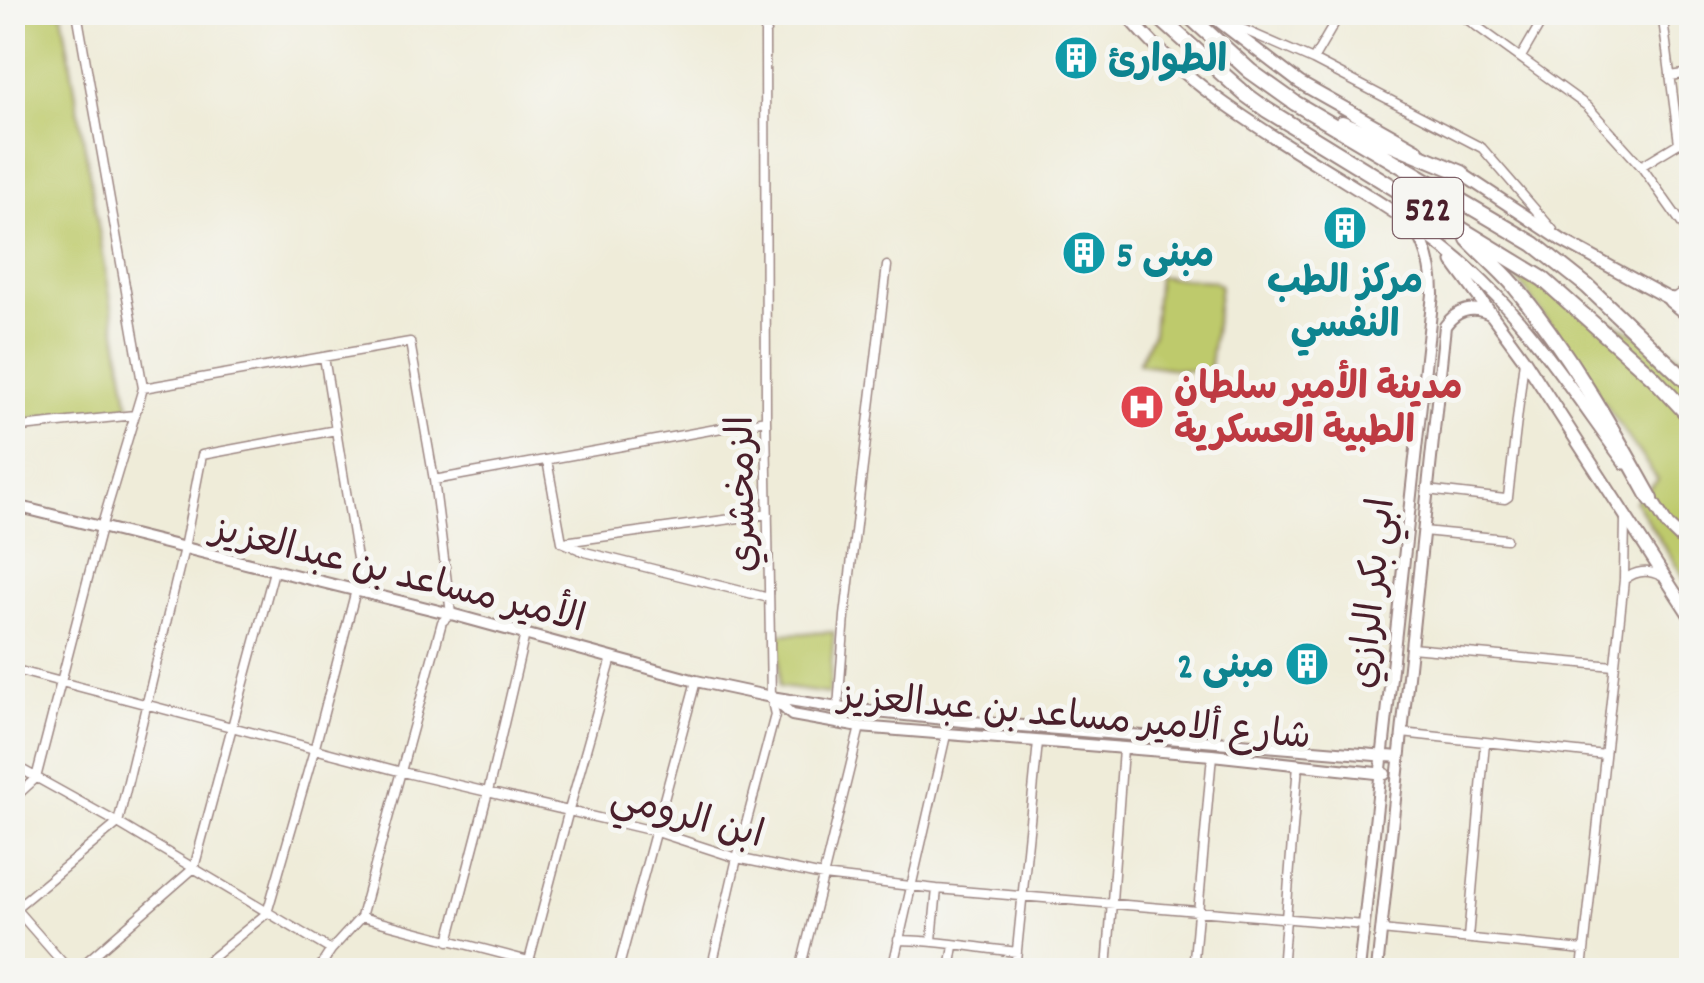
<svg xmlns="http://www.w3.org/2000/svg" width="1704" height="983" viewBox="0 0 1704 983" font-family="Dekko,'Playpen Sans Arabic',sans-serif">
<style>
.green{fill:#beca6c;stroke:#84744c;stroke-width:2.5}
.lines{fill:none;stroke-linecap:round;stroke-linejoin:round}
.street-casing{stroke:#9c8682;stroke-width:11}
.secondary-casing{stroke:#9c8682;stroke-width:14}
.primary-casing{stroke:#9c8682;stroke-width:15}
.highway-casing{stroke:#9c8682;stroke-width:18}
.street{stroke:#fff;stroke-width:8}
.secondary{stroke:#fff;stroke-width:10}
.primary{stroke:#fff;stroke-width:11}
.highway{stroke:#fff;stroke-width:14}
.labels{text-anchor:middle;stroke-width:10;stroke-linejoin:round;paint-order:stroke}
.shield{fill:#f6f6f2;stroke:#7e6067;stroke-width:2.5}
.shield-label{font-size:35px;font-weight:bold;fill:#4a1f2b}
.culture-label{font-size:38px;font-weight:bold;fill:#0d838f;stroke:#f6f6f2;text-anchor:start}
.health-label{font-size:38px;font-weight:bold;fill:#be3a42;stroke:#f6f6f2;text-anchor:start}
.street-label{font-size:38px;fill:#4a1f2b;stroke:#f6f6f2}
</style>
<rect width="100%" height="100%" fill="#f6f6f2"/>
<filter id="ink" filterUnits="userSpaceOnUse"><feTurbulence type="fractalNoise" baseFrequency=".01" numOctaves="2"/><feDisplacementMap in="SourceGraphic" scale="20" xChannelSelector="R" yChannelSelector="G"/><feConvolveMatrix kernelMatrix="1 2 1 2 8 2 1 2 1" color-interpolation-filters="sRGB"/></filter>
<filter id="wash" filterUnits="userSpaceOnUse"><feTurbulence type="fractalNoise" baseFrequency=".0048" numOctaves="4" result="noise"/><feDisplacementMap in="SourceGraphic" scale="40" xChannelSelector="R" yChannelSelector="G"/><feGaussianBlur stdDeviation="2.25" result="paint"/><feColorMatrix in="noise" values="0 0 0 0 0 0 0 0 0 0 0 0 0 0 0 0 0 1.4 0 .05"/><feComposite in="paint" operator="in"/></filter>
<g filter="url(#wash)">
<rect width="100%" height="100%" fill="#efecd9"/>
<path class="green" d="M12,13H62L129,407L13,421Z
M1514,274L1691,361V589L1635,501L1658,480Z
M1158,276L1213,281L1220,285L1209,373L1138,364L1153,333Z
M834,632L829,694L779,687L780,634Z"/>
</g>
<g filter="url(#ink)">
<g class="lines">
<defs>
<path id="street" d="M1457,12L1587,106L1641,166L1692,238
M1224,21L1313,60L1482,148L1553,230
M1521,57L1547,12
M1313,60L1341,12
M1670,76L1692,73
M1641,166L1679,143L1662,12
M1671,300L1692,285
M143,388L410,342L434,480L451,614L442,622L361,917L331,950L318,970
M12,428L135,415
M547,460L562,542L585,552L769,598
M434,480L766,420
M1427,490L1505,499L1508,497L1524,360
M12,525L18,507
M1423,531L1506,539
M564,542L768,514
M1624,580C1635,571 1648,569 1661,576
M1411,648L1614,666
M12,669L402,772L654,831L737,858L823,876L937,889L1364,925
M838,708L845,616L887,266
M1402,733L1605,755
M12,764L118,823L331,950
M12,800L36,778L101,528L143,388L77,12
M13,906L69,970
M12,911L118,823L184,548L202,455L336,430
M361,917L529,961L558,970
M1381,930L1584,950
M1468,938L1485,742
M898,940C938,940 977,948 1017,952
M932,940L937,889
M449,941L488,792L525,634
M529,961L569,810L612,658
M77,970L194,868L274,571
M197,970L267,913L315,747L356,590L361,583L324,357
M618,970L696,681
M711,970L737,858L775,715L771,697L766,420L765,33L777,12
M800,970L860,727
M892,970L946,735
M950,970L954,946
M1015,970L1038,742
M1107,970L1123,749
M1193,970L1212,755
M1282,970L1298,764
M1582,970L1624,580L1625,517"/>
<path id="secondary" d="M12,505L451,614L696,681L771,697L838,708L973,722L1399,757
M772,697L792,715L860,727L1212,755L1385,774
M1359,970L1433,294C1433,269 1427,247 1414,226
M1377,970L1445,326C1457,309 1473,305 1492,315"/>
<path id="primary" d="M1125,12C1201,107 1315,157 1413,225C1437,242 1463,262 1484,283C1538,336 1580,402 1625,463
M1207,12L1300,83L1417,149
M1456,170L1563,241L1675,302
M1453,262L1524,359L1692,619
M1648,494L1668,526L1692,549"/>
<path id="highway" d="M1153,12L1245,94L1267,110L1543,279L1653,377L1692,419
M1185,12L1250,71L1295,103L1534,244L1587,286L1692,386
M1342,123L1462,173
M1468,239C1482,254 1499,268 1512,283C1567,350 1609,423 1651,499
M1671,300L1692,317"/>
</defs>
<use href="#street" class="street-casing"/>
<use href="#secondary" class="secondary-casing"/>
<use href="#primary" class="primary-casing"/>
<use href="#highway" class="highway-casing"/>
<use href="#street" class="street"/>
<use href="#secondary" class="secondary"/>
<use href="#primary" class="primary"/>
<use href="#highway" class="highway"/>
</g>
</g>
<defs>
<symbol id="building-disc" viewBox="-11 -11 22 22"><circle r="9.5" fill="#0f9aa8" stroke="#f6f6f2"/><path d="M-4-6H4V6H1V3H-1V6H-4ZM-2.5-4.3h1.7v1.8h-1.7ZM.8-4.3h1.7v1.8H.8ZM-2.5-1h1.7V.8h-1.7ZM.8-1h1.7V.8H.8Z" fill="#fff"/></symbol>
<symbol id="hospital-disc" viewBox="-11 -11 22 22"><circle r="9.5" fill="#e0444e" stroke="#f6f6f2"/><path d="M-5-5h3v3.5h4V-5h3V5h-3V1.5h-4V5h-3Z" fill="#fff"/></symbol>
</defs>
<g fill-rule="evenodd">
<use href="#building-disc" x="1051" y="33" width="50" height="50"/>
<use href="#building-disc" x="1320" y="203" width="50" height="50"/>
<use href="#building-disc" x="1059" y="228" width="50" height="50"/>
<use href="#hospital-disc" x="1117" y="382" width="50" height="50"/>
<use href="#building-disc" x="1282" y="639" width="50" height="50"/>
</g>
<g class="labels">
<rect class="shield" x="1393" y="178" width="70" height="60" rx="8"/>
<g class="shield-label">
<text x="1428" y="220">522</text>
</g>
<g class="culture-label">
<text x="1108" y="71">الطوارئ</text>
<text x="1116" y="266">مبنى 5</text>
<text x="1345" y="292" text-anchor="middle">مركز الطب<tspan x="1345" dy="44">النفسي</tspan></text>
<text x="1274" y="677" text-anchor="end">مبنى 2</text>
</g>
<g class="health-label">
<text x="1174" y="398">مدينة الأمير سلطان<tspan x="1174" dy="44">الطبية العسكرية</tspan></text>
</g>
<g class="street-label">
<text transform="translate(740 494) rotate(-91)" y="13">الزمخشري</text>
<text transform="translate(399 572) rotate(14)" y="13">الأمير مساعد بن عبدالعزيز</text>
<text transform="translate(1370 593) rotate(-84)" y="13">ابي بكر الرازي</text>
<text transform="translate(1075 714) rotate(5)" y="13">شارع ألامير مساعد بن عبدالعزيز</text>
<text transform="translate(688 814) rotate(15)" y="13">ابن الرومي</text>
</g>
</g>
<rect width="1704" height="983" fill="none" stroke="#f6f6f2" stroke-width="50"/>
</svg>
